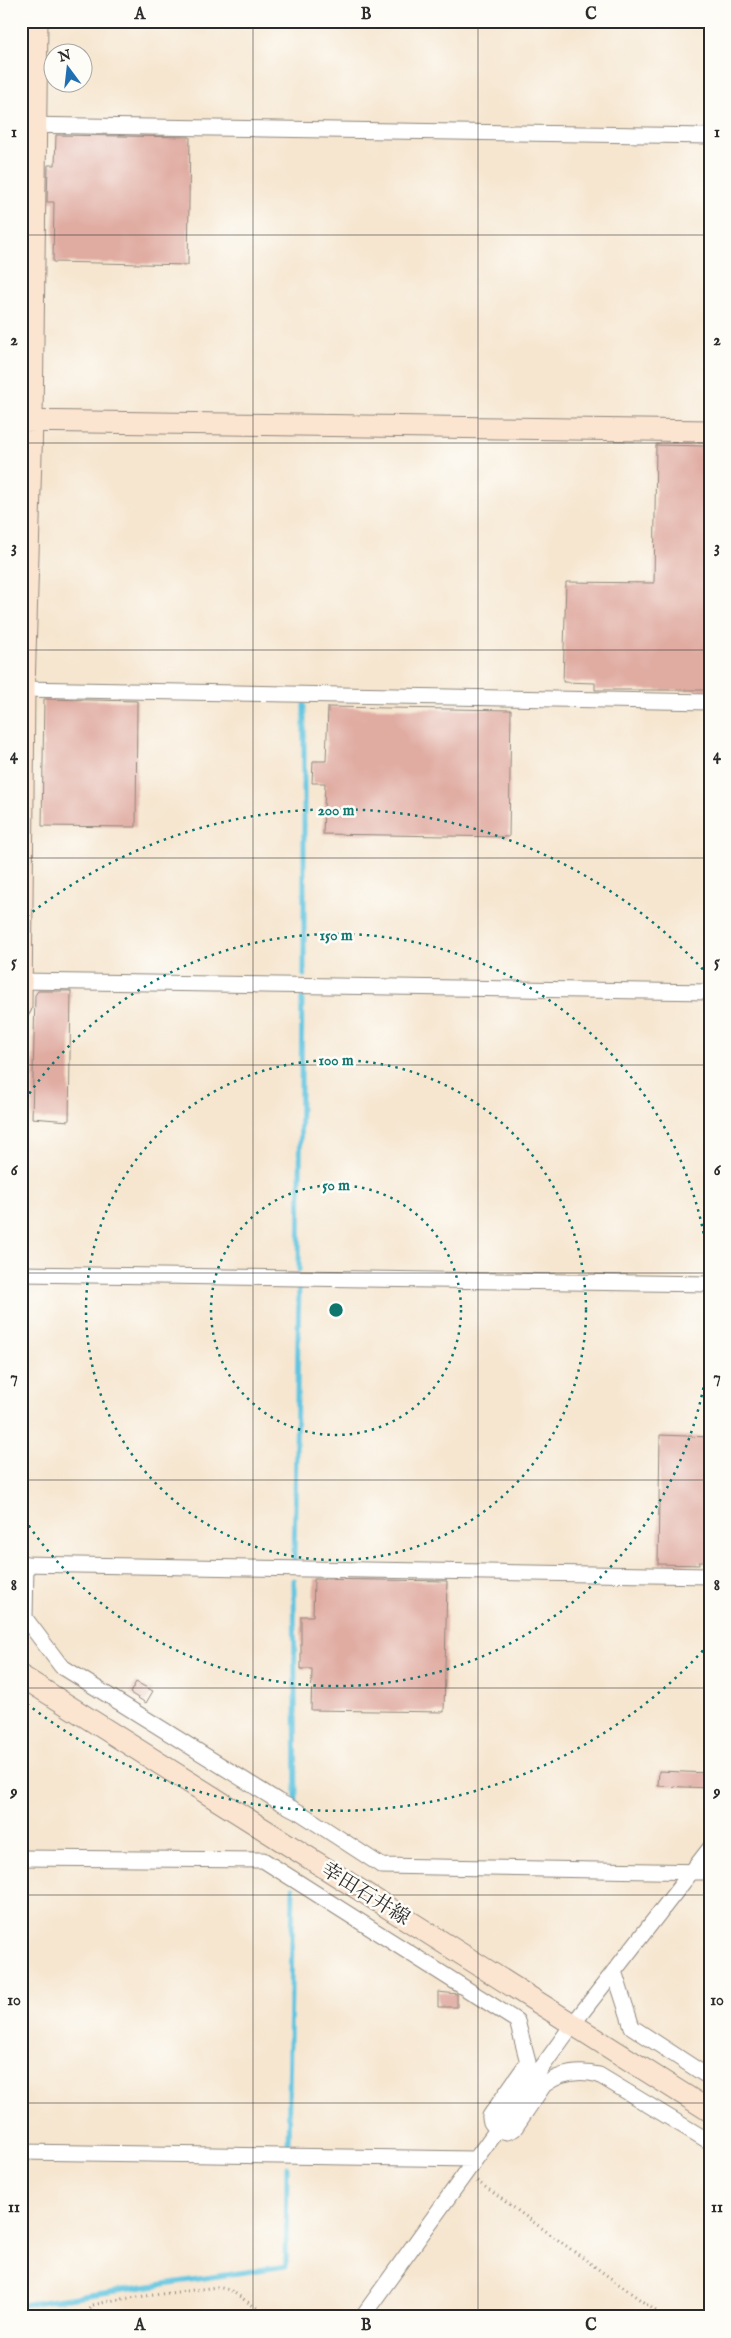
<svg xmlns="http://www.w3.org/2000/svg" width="731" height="2338" viewBox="0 0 731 2338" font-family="'IM FELL English','Noto Serif JP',serif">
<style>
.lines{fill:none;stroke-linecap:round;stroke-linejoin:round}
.stream{stroke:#62c5e0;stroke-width:5}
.building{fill:#e0aba1}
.street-casing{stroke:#90887e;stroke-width:17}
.secondary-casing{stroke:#90887e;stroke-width:23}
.path{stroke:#90887e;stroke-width:3;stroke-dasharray:1 4;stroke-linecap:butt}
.street{stroke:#fff;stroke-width:15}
.secondary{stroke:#fce5d0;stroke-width:21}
.grid{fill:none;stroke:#2b2b2b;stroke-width:1;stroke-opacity:0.55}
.ring{fill:none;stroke:#0f766e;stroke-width:2.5;stroke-dasharray:2.5 5}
.labels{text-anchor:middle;stroke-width:5;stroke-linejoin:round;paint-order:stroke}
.street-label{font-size:20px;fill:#2b2b2b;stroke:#fdfcf7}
.centre{fill:#0f766e;stroke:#fdfcf7;stroke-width:2.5}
.ring-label{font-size:15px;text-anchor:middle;font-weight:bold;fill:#0f766e;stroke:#fdfcf7;stroke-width:5;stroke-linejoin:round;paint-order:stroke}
.neatline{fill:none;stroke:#2b2b2b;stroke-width:2}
.grid-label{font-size:16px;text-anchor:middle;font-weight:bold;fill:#2b2b2b}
</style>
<rect width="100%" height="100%" fill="#fdfcf7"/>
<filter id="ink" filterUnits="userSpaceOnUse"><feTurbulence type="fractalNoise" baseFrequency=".02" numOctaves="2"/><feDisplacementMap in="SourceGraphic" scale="10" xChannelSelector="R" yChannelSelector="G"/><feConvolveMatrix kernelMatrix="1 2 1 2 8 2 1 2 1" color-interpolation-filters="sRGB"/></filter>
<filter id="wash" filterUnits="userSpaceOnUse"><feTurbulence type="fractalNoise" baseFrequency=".0096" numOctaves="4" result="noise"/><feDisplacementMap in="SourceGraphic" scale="20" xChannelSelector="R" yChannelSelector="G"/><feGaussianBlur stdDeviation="1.12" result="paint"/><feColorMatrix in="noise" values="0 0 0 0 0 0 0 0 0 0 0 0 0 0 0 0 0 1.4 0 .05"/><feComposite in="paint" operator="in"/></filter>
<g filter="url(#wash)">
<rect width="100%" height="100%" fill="#f6e6d0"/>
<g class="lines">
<path class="stream" d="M304,705V975
M299,1270L302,998
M294,1559L299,1285
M294,1580L296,1805
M288,2148L293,1888
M21,2305L286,2266L287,2167"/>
</g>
<g id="blocks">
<path class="building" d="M56,135L190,137L188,265L53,262L54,202H47L48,165H55Z
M656,445L710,446V690H595V683L563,682L566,582L654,583Z
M44,699L137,701L136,827L42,826Z
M328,707L511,710L509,837L323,834L325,783H312L313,761H326Z
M38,991H71L69,1121L32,1118L35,995Z
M660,1435L710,1437V1562H699V1565L658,1564Z
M314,1579L447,1581L444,1712L311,1710L312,1669H301V1616H313Z
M136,1682L153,1691L146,1703L130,1693Z
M659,1771L710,1773V1788L658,1786Z
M438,1992L457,1994V2007H438Z"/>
</g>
</g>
<g filter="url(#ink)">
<use href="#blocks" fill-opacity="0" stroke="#90887e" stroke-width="1"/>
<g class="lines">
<defs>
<path id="street" d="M21,125L710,136
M21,689L710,702
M21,981L710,992
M21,1274L710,1284
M21,1564L710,1576
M26,1564L25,1618L61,1666L278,1801L299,1812L382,1866L706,1872L710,1874
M21,1858L263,1860L517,2021L528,2062L490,2116C489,2125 498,2130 507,2132L514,2129L544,2085C560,2073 580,2070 599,2075L710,2142
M614,1971L632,2027L710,2078
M21,2152L474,2159
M362,2317L573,2024L710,1848"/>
<path id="secondary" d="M21,421L710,431
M21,1007L24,689L32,421L37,21
M21,1676L710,2111"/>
</defs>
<use href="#street" class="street-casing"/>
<use href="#secondary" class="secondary-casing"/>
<path class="path" d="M477,2181L664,2317
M84,2317L93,2305L114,2300L217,2287L230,2290L270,2317"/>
<use href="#street" class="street"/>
<use href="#secondary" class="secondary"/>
</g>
</g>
<path class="grid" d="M253,21V2317M478,21V2317M21,235H710M21,443H710M21,650H710M21,858H710M21,1065H710M21,1273H710M21,1480H710M21,1688H710M21,1895H710M21,2103H710"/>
<g class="ring">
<circle cx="336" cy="1310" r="125"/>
<circle cx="336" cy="1310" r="250"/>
<path d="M710 1343A375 375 0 0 1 21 1514M21 1106A375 375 0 0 1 710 1277"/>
<path d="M708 1645A500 500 0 0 1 21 1699M21 921A500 500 0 0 1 708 975"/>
</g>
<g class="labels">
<g class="street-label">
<text transform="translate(366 1893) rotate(32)" y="7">幸田石井線</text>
</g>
</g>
<circle cx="336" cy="1310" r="8" class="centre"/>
<g class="ring-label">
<text x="336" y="815">200 m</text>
<text x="336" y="940">150 m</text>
<text x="336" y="1065">100 m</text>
<text x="336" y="1190">50 m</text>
</g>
<rect width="731" height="2338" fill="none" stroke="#fdfcf7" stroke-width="55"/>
<g transform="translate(68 68) rotate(345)"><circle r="24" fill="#fdfcf7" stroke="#a9a8a5"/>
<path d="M0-4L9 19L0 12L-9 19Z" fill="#1f6fb2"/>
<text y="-8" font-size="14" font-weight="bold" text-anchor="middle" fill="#2b2b2b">N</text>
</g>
<rect x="28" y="28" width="676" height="2282" class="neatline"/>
<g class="grid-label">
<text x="140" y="19">A</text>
<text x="366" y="19">B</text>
<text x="591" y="19">C</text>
<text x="14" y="137">1</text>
<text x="717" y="137">1</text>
<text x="14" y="345">2</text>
<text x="717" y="345">2</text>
<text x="14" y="552">3</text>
<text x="717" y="552">3</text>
<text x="14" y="760">4</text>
<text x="717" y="760">4</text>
<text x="14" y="967">5</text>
<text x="717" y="967">5</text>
<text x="14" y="1175">6</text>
<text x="717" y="1175">6</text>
<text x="14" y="1382">7</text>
<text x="717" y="1382">7</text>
<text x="14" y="1590">8</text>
<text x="717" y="1590">8</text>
<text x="14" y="1797">9</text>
<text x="717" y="1797">9</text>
<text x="14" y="2005">10</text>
<text x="717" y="2005">10</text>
<text x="14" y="2212">11</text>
<text x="717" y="2212">11</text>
<text x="140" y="2330">A</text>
<text x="366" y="2330">B</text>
<text x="591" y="2330">C</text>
</g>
</svg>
